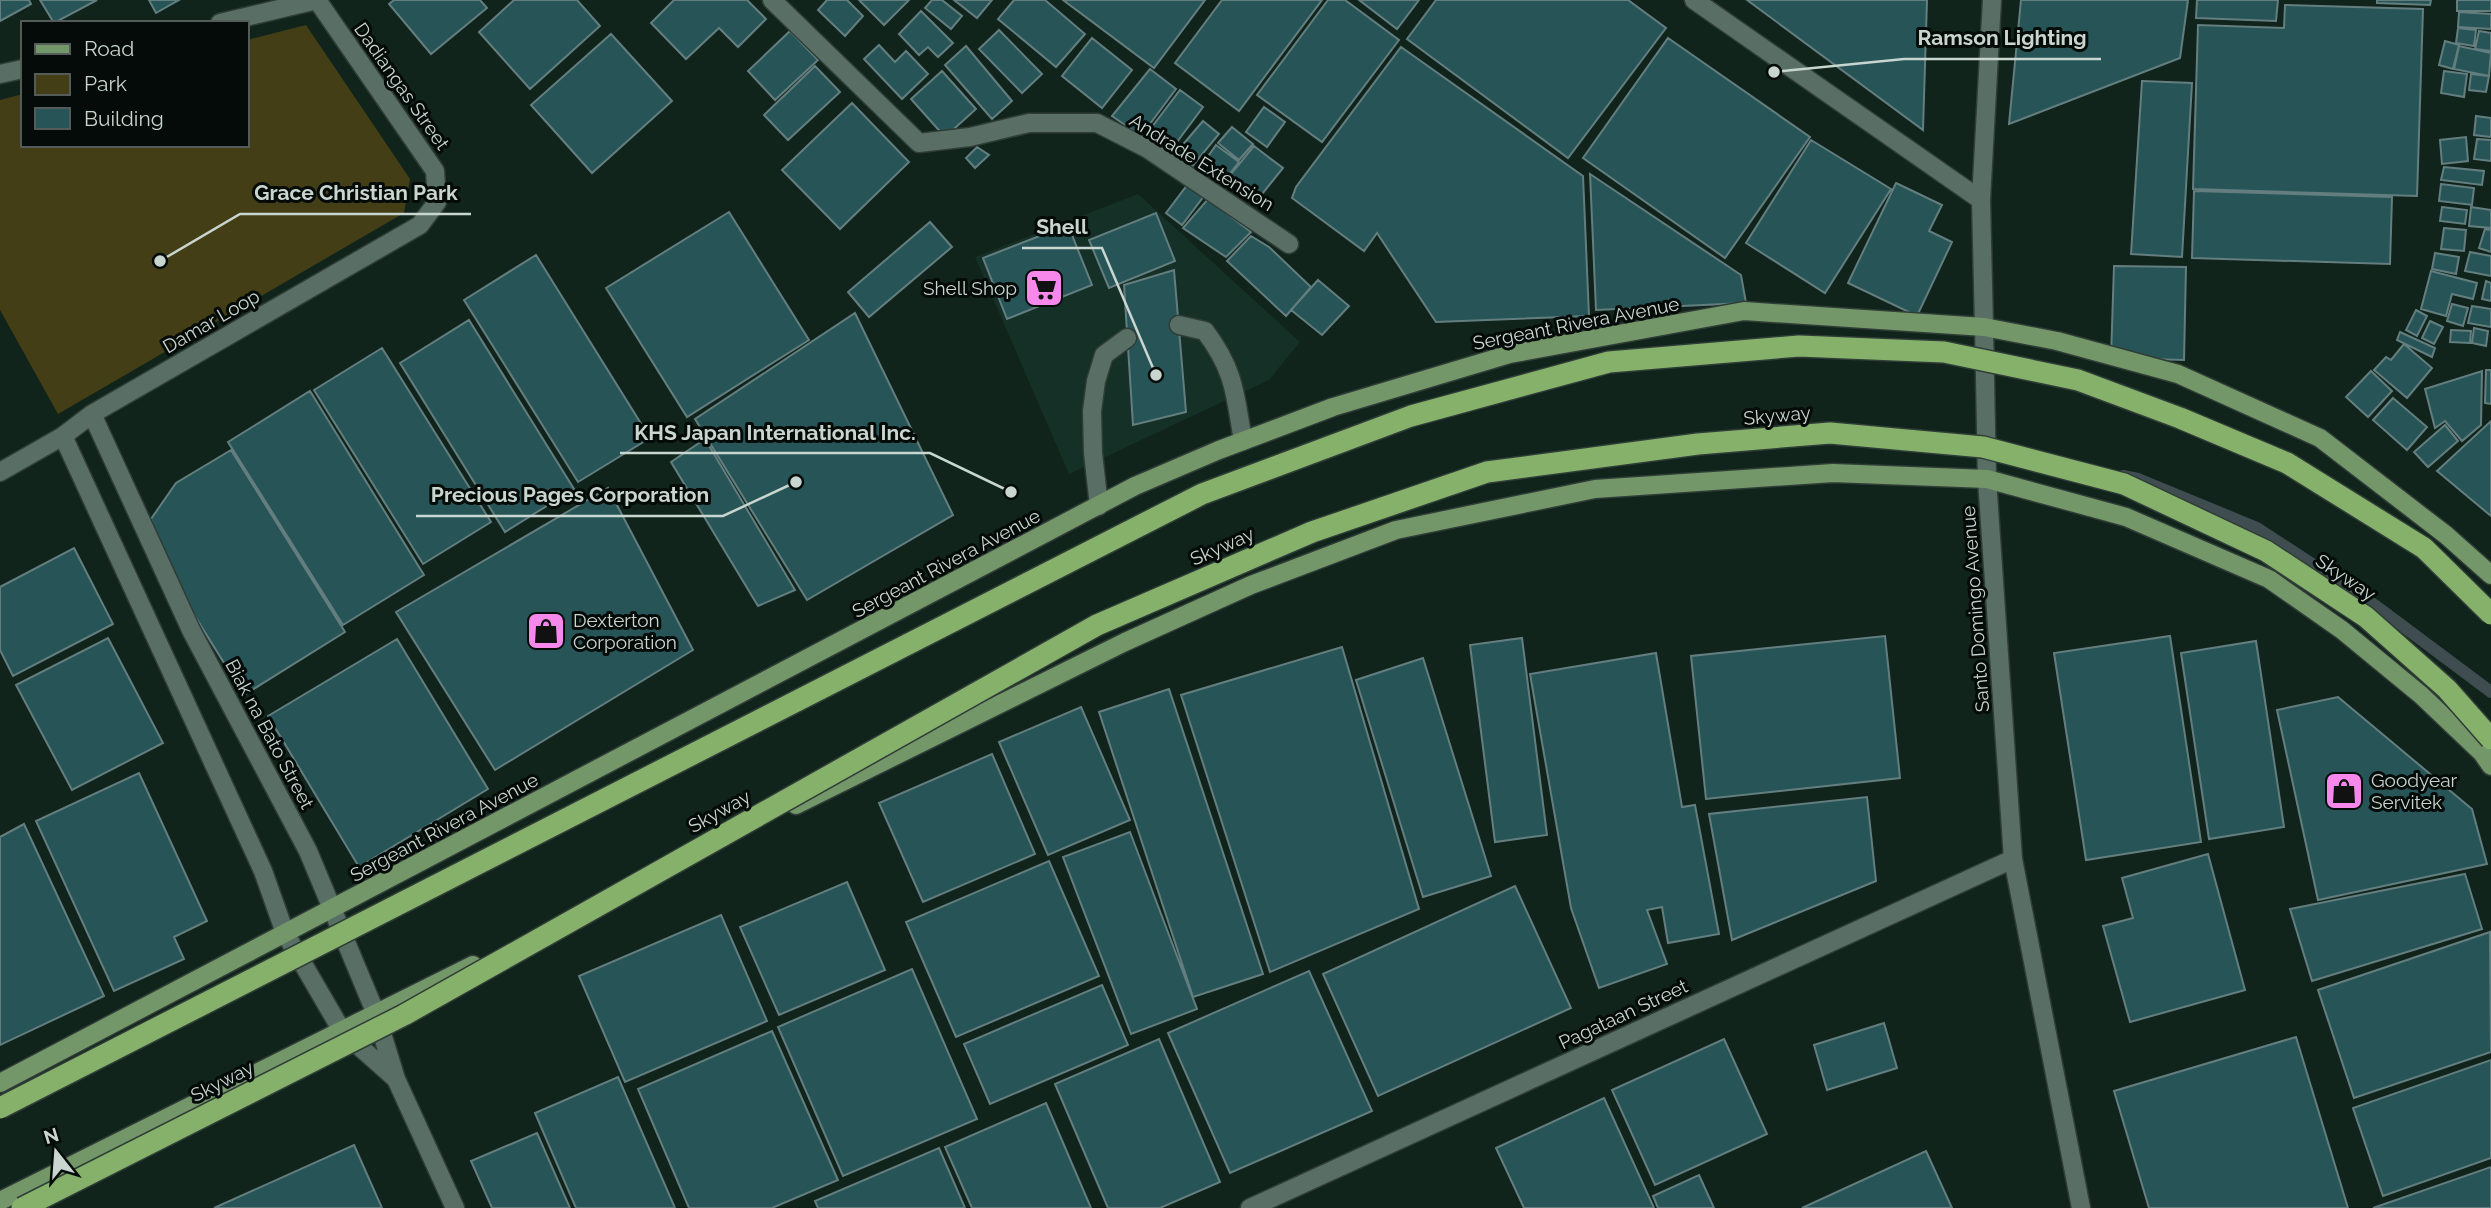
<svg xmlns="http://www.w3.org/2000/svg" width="2491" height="1208" viewBox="0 0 2491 1208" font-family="Raleway,sans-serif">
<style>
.built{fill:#153026}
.green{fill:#433e15}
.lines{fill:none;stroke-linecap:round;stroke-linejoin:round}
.stream{stroke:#404d50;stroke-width:12}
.building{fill:#275557;stroke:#647e7f;stroke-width:2}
.service-casing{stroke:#303d37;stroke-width:21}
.minor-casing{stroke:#303d37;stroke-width:21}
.tertiary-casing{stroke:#303d37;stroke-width:21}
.secondary-casing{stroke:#303d37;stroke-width:21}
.primary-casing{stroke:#303d37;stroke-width:21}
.service{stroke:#596f66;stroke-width:18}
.minor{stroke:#596f66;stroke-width:18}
.tertiary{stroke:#596f66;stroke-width:18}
.secondary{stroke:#596f66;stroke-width:18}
.primary{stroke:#739769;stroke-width:18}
.motorway-bridge-casing{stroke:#303d37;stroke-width:24;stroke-linecap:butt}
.motorway-bridge{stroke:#85b16b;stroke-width:21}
.labels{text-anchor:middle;stroke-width:6;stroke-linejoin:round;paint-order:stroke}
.street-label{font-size:19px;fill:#c9d5cf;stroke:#040b08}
.poi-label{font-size:19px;fill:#c9d5cf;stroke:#040b08;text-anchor:start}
.leader{fill:none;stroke:#c9d5cf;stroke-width:2.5}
.callout-dot{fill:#c9d5cf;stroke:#040b08;stroke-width:2.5}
.callout-label{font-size:21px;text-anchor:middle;font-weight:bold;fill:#c9d5cf;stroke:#040b08;stroke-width:6;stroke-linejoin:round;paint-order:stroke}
</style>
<rect width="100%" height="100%" fill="#10241c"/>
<path class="built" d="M1138,194L1300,342L1269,380L1069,474L975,257Z"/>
<path class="green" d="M306,25L410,179L404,213L58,414L0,310V100L23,94V145H247V40Z"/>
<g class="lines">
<path class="stream" d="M2123,476L2138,479L2257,528L2376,606L2491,692"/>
</g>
<path class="building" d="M0,0H29L31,4L0,21Z
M40,0H97L54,23Z
M149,0H179L156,13Z
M394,0H480L487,8L431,54L389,4Z
M514,0H577L600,26L530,89L479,32Z
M674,0H747L766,19L738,47L719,28L686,59L651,23Z
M827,0H847L863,16L845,36L818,10Z
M859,0H909L884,25Z
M932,0H942L962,16L951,29L925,8Z
M954,0H992L977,18Z
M1014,0H1045L1085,34L1056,67L998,19Z
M1063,0H1205L1154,68Z
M1222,0H1322L1239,111L1175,63Z
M1328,0H1345L1399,40L1322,142L1257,95Z
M1359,0H1419L1397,29Z
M1436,0H1628L1666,28L1568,158L1407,39Z
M1747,0H1927L1923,130Z
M2021,0H2188L2180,58L2009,124Z
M2197,0H2278L2276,21L2196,18Z
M2377,0H2431L2430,5L2377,3Z
M2457,0H2491V11H2457Z
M2285,5L2423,9L2417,196L2193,189L2198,25L2284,28Z
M921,11L953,43L938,57L928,47L919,55L899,34Z
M2459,12L2491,14V29L2458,27Z
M2458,28L2476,30L2474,46L2456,43Z
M999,30L1042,74L1022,93L979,49Z
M790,31L818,60L775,100L748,71Z
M2479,31L2491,33V51L2475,49Z
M611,34L672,101L592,173L531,105Z
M1092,38L1132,70L1102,108L1062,76Z
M1668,38L1810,137L1725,258L1583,158Z
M2445,41L2459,45L2453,69L2439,65Z
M879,45L895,62L906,51L928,74L902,99L864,59Z
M966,46L1012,101L992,119L945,65Z
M2459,46L2491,53L2489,76L2454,69Z
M1401,47L1583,176L1589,316L1436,322L1377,233L1364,251L1292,198L1296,187Z
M815,66L840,92L788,140L764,115Z
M1150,69L1176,89L1141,136L1112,116Z
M942,71L976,109L945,137L911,99Z
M2444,71L2467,74L2464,97L2441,93Z
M2471,74L2489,76L2486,92L2469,90Z
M2142,81L2192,83L2182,257L2131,254Z
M1180,90L1203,107L1168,154L1145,136Z
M852,103L909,162L840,229L782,170Z
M1264,107L1285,122L1267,147L1246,132Z
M2476,116L2491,118V137L2474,135Z
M1203,121L1219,134L1190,169L1174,155Z
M1232,127L1253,144L1239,160L1218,143Z
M2466,137L2468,161L2442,164L2440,140Z
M2477,139L2491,140V161L2474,159Z
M1811,140L1891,189L1825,293L1746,243Z
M1216,145L1239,162L1224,181L1202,165Z
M1254,146L1283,168L1254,204L1225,181Z
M977,147L989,155L975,168L966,158Z
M2444,167L2484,171L2482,185L2441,180Z
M1590,174L1741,275L1746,303L1596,310Z
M1896,183L1942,205L1929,231L1952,242L1917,316L1848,283Z
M1188,184L1204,196L1182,225L1166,213Z
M2441,184L2474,188L2472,205L2439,201Z
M2194,191L2392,197L2390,264L2192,258Z
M1208,199L1251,232L1226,257L1183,228Z
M2442,207L2467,210L2465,224L2440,221Z
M2471,207L2491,210V228L2469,226Z
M729,212L809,340L687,417L606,288Z
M1156,213L1175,261L1109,288L1089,240Z
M930,222L952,247L869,317L848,292Z
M1068,225L1092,285L1007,319L983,258Z
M2444,228L2466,230L2464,251L2441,249Z
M2485,229L2491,230V252L2479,248Z
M1251,236L1269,247L1311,287L1286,316L1227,261Z
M2470,252L2491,256V276L2465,271Z
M2435,253L2459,257L2456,274L2432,269Z
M536,255L650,438L578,482L464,300Z
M2114,266L2186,267L2184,360L2111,358Z
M1174,270L1186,412L1133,425L1124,285Z
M2431,271L2477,283L2473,299L2452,294L2446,316L2421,309Z
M1318,280L1349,306L1322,335L1291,310Z
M2486,281L2491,283V301L2482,299Z
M2452,304L2468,308L2463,326L2447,321Z
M2472,306L2491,309V327L2468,323Z
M2416,310L2427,316L2417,336L2406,330Z
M855,313L953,515L807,600L695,419Z
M469,320L574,489L505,532L400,363Z
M2430,321L2443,327L2434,344L2422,338Z
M2474,328L2488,331L2486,346L2472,343Z
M2451,330L2471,331L2470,343L2450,342Z
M2400,332L2435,348L2432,357L2397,340Z
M2404,344L2432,368L2407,398L2374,370L2386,357L2391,360Z
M382,348L491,522L423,564L314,390Z
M2486,370H2491V404L2485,403Z
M2371,371L2392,391L2368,417L2346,397Z
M2482,371L2481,425L2462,441L2445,421L2435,428L2425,389Z
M310,391L424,575L343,625L228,442Z
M2393,398L2427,427L2407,450L2373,420Z
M2491,421V516L2437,471Z
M2445,425L2458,441L2428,467L2414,452Z
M705,439L795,590L758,606L671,462Z
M231,450L345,632L244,695L160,560L151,519L176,483Z
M608,488L693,650L495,770L396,612Z
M74,548L113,624L13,676L0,650V587Z
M1885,636L1900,778L1706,799L1691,656Z
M2170,636L2201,842L2086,860L2054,653Z
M108,638L163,743L72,790L16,685Z
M1522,638L1547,835L1495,842L1470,645Z
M397,639L488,789L359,867L268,716Z
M2256,641L2284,827L2209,839L2181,653Z
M1342,647L1419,909L1270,972L1181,695Z
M1656,653L1682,807L1695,805L1719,934L1668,943L1662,907L1647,910L1667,964L1599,988L1571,908L1530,674Z
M1423,658L1491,876L1423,897L1356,680Z
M1169,689L1263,974L1193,997L1099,712Z
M2338,697L2472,809L2487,864L2318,900L2277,710Z
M1081,707L1130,820L1048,855L999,742Z
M992,754L1035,854L923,902L879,803Z
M139,773L207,921L174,937L184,959L114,991L36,821Z
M1867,797L1876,881L1732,940L1709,814Z
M24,824L104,996L0,1045V837Z
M1130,832L1197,1009L1131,1034L1063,857Z
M2208,854L2245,990L2130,1022L2103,926L2133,918L2122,878Z
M1049,861L1099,976L956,1037L906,922Z
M2465,874L2482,929L2312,981L2290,909Z
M847,882L885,970L779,1015L740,927Z
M1515,886L1571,1008L1378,1096L1323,974Z
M721,915L767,1021L625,1082L579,976Z
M2490,932L2491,1052L2354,1098L2318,990Z
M912,969L977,1119L843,1176L778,1027Z
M1309,971L1372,1111L1230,1173L1168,1033Z
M1102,985L1128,1045L990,1104L964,1044Z
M1884,1023L1897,1068L1827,1090L1814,1045Z
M772,1031L838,1180L772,1208H689L638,1089Z
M2296,1037L2348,1208H2149L2114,1091Z
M1159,1039L1220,1182L1160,1208H1108L1055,1084Z
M1724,1039L1767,1134L1655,1185L1612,1090Z
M2491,1060V1158L2383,1196L2353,1108Z
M618,1077L675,1208H576L535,1113Z
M1604,1098L1654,1208H1524L1496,1148Z
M1046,1103L1091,1208H972L945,1147Z
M537,1133L570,1208H492L471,1161Z
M354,1145L382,1208H214Z
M939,1148L965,1208H818L815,1201Z
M1926,1151L1952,1208H1802Z
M2491,1167V1208H2373Z
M1699,1175L1714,1208H1658L1653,1196Z"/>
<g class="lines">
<defs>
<path id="service" d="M1179,325L1205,331C1235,371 1235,394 1243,441
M1099,506L1093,453L1092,411L1096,381L1104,355L1127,338"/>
<path id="minor" d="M772,0L919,143L970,137L1029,123H1097L1148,149L1289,244
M1694,0L1981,200
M220,23L317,0
M0,74L23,69
M92,414L191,630L308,851L376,1014L396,1079L455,1208
M63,436L263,871L285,933L342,1031L396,1079
M0,472L63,436L92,414L420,225L437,202L435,171L317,0
M1250,1208L2013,859"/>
<path id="tertiary" d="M1984,327L1981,200L1992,0"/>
<path id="secondary" d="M1984,327L1987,479L2013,859L2081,1208"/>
<path id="primary" d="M796,805L1125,642L1251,585L1396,530L1595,489L1833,473L1987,479L2126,517L2269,579L2342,630L2421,695L2482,753L2491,766
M0,1083L1135,486L1219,450L1333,407L1510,354L1744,311L1984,327L2057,341L2178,374L2320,438L2446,535L2491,575
M0,1201L473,965"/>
</defs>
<use href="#service" class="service-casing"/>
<use href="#minor" class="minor-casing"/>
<use href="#tertiary" class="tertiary-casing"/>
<use href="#secondary" class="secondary-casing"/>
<use href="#primary" class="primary-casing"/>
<use href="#service" class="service"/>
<use href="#minor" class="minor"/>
<use href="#tertiary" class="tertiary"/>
<use href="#secondary" class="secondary"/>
<use href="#primary" class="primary"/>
<defs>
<path id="motorway-bridge" d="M0,1108L1202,494L1411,416L1609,362L1799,346L1944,352L2078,380L2180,418L2287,463L2424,548L2491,614
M22,1208L404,1015L1097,625L1312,532L1487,472L1698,444L1830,433L1983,447L2124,484L2266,551L2366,617L2447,689L2491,739"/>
</defs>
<use href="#motorway-bridge" class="motorway-bridge-casing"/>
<use href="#motorway-bridge" class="motorway-bridge"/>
</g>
<defs>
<symbol id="supermarket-square" viewBox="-11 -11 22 22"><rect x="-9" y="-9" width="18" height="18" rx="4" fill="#f688ec" stroke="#040b08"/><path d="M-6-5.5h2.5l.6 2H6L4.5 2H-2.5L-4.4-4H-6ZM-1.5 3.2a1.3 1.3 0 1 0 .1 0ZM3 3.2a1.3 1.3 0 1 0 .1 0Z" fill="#111"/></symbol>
<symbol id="shop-square" viewBox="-11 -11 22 22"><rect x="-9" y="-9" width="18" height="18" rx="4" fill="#f688ec" stroke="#040b08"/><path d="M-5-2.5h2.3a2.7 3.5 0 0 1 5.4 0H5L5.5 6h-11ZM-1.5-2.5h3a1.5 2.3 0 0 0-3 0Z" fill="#111"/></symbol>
</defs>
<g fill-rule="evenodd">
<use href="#supermarket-square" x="1022" y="266" width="44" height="44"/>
<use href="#shop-square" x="524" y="609" width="44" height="44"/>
<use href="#shop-square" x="2322" y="769" width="44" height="44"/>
</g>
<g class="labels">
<g class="street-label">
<text transform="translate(402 86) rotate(55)" y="7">Dadiangas Street</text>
<text transform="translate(1202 162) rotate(32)" y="7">Andrade Extension</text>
<text transform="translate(211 321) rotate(-30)" y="7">Damar Loop</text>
<text transform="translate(1576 323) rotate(-11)" y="7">Sergeant Rivera Avenue</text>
<text transform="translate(1777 415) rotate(-5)" y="7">Skyway</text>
<text transform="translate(1222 546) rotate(-24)" y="7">Skyway</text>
<text transform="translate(946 563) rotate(-28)" y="7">Sergeant Rivera Avenue</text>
<text transform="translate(2346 577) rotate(34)" y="7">Skyway</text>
<text transform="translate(1975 609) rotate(-94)" y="7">Santo Domingo Avenue</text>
<text transform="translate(270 734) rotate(62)" y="7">Biak na Bato Street</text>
<text transform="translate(719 811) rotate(-29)" y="7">Skyway</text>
<text transform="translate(444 827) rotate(-28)" y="7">Sergeant Rivera Avenue</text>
<text transform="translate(1623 1014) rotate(-25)" y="7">Pagataan Street</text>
<text transform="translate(222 1081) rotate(-27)" y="7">Skyway</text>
</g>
<g class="poi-label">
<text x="1017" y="295" text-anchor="end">Shell Shop</text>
<text x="573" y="627">Dexterton<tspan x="573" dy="22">Corporation</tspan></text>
<text x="2371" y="787">Goodyear<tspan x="2371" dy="22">Servitek</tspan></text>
</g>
</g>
<path class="leader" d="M1774 72L1904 59H2101M160 261L240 214H471M1156 375L1102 248H1022M1011 492L930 453H620M796 482L723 516H416"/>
<g class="callout-dot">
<circle cx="1774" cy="72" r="7"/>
<circle cx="160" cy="261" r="7"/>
<circle cx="1156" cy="375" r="7"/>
<circle cx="1011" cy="492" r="7"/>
<circle cx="796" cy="482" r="7"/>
</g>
<g class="callout-label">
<text x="2002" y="45">Ramson Lighting</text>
<text x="356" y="200">Grace Christian Park</text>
<text x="1062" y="234">Shell</text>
<text x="775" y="440">KHS Japan International Inc.</text>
<text x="570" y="502">Precious Pages Corporation</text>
</g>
<rect x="21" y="21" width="228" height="126" fill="#040b08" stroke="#535c58" stroke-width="2"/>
<rect x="35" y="44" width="35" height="10" fill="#739769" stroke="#535c58" stroke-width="2"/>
<text x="84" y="56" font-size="21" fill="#c9d5cf">Road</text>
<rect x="35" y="74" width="35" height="21" fill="#433e15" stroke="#535c58" stroke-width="2"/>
<text x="84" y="91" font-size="21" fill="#c9d5cf">Park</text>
<rect x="35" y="108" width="35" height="21" fill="#275557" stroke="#535c58" stroke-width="2"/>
<text x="84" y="126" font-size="21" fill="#c9d5cf">Building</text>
<g transform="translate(56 1152) rotate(343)" stroke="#040b08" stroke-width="5" paint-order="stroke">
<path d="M0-5L12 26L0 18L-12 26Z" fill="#c9d5cf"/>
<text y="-10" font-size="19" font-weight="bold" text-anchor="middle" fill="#c9d5cf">N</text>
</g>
</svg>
